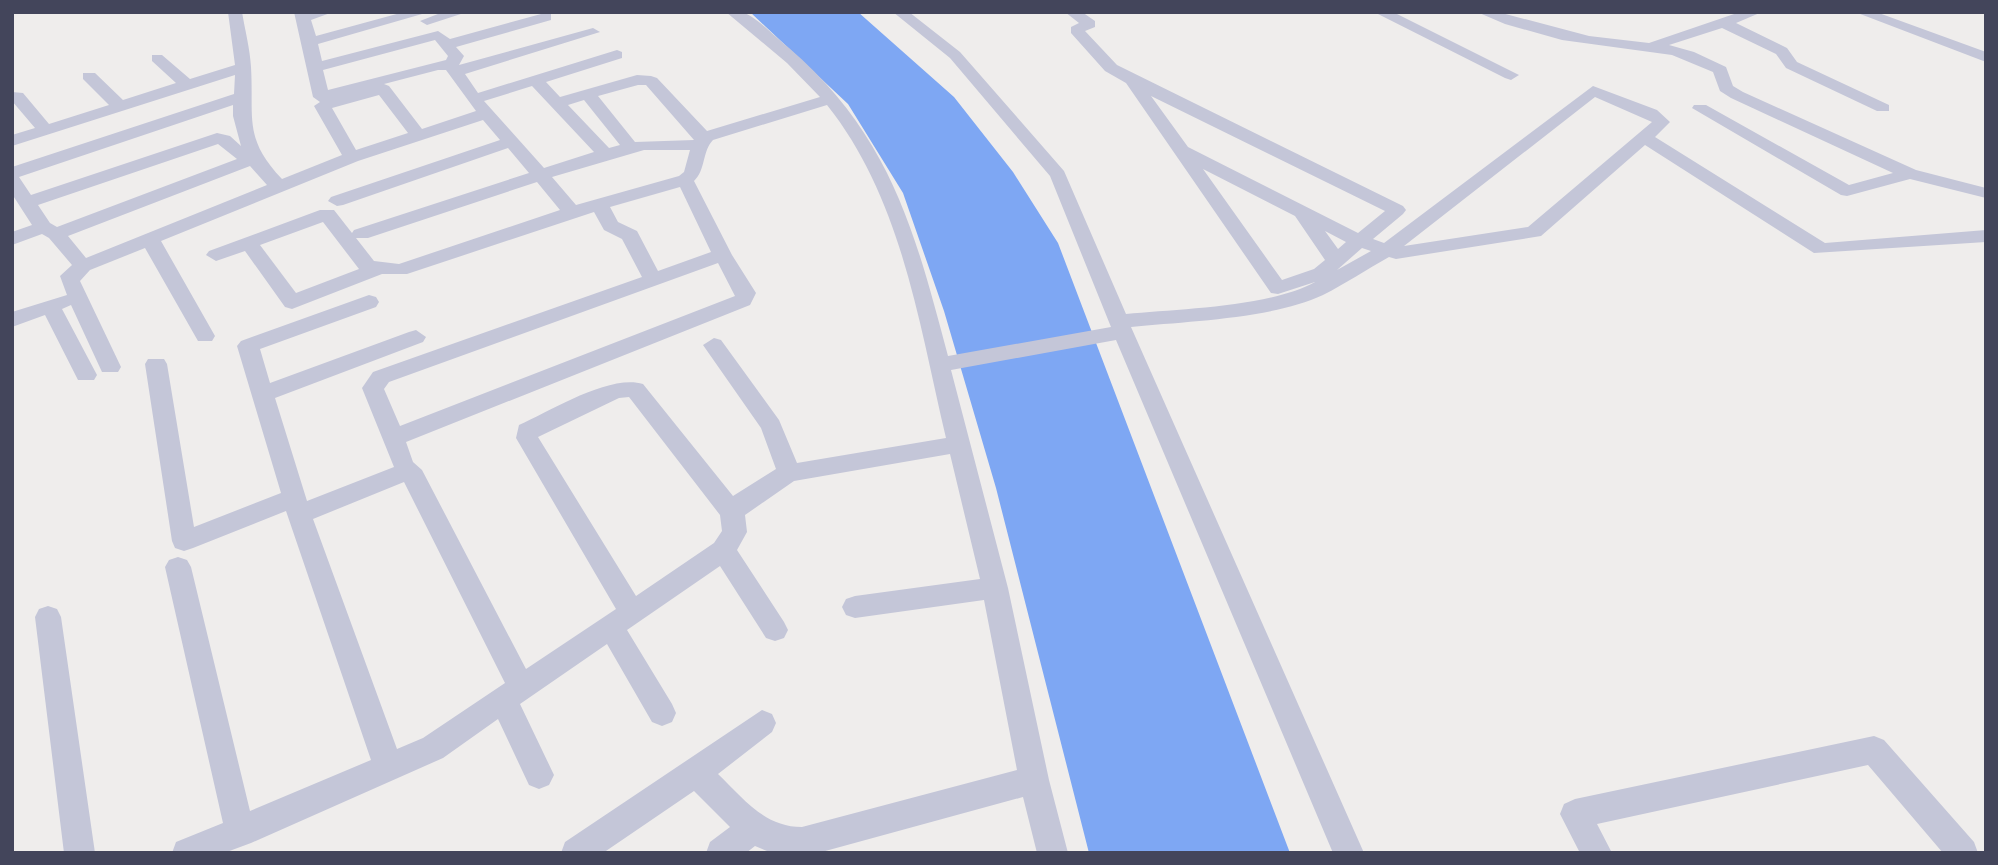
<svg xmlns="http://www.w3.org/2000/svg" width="1998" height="865" viewBox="0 0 1998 865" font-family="Rubik,sans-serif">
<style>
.water{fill:#7ea7f3}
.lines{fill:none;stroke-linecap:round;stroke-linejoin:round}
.street{fill:#c4c6d8;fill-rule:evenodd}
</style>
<rect width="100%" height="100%" fill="#efedec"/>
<path class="water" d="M750,12H858L954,97L1013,172L1058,243L1290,853H1089L996,488L944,311L903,193L848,104Z"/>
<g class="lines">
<path class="street" d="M228,12H242C245,30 250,49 251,67C254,118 243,138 282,179L342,155L314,106L320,102L313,97L294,12H333L311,20L316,36L404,12H429L318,44L322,61L438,31L450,39L541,14H551V20L456,47L464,56L459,65L593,28L600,32L465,74L478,93L617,50L622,52V58L546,82L560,97L637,75L651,76L657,78L707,131L820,97L787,63L726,12C731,12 738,11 742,12C757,17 776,38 789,48C891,136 915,232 948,356L1111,327L1050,176L950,58L893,12H909L960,52L1064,171L1126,314C1178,309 1270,307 1315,282L1278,294L1271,293L1126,83L1105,71L1071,33V27L1079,23L1065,12H1082L1095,21V27L1085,31L1117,65L1403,206L1406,210L1403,214L1373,239L1384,243L1593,86L1657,110L1670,122L1655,137L1825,243L1986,230V242L1814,253L1645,145L1541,236L1396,259L1389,257C1367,269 1345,284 1323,295C1272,319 1188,321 1131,327L1364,853H1333L1116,340L951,370L1008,588L1049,780L1068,853H1037L1023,797L818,853H772L755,846L746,853H706L710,842L730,827L694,791L603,853H561L565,842L762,710L772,714L776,723L772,732L718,774C743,798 764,827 802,827L1017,770L984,600L855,618L846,615L842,607L846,599L855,596L980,579L950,454L794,481L745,515L747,532L737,550L784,622L788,630L784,638L775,641L766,638L720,566L627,630L672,704L676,713L672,722L662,726L652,722L607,644L520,704L554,775L549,785L539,789L529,785L498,719L443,758L251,843L224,853H172L176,842L223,823L165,567L169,560L178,557L187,560L191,567L250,811L371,760L286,511L193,548L184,551L175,548L172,541L145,364L148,359H164L167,364L194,527L281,493L237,346L241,341L369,295L376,297L379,302L376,307L260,349L270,383L409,332L416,330L426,337L423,342L275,398L307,501L394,467L362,388L373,372L642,277L622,239L604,230L594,212L407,274H382L292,309L285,307L245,251L216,261L206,255L209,251L320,210H334L352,233L354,230L529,173L508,148L343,205L337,206L328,201L331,197L500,140L483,120L358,161L161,241L215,336L212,341H198L145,248L90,270L80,281L121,367L118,372H102L71,305L62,309L97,375L94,380H78L45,315L12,327V312L67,295L60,276L72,265L49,238L42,234L12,245V232L32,225L12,194V167L234,94L235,75L12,146V135L35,128L12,101V92L23,93L49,124L109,105L83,79V73H95L123,100L176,83L152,61V55H162L190,79L235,65ZM435,40L448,56L446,60L328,90L323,70ZM438,70H446L476,111L422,129L389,86L384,84ZM638,85H646L694,140L635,142L598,96ZM532,86L594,152L544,168L484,101ZM379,95L408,133L356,150L332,108ZM1151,96L1385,211L1358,233L1188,147ZM1595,97L1652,122L1528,227L1404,246ZM584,100L620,145L609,148L568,105ZM233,105V116L241,146L230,136L217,133L31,195L19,177ZM827,105C902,199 919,324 946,438L797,463L779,420L721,340L714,338L703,345L761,428L776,469L733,496L643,384C609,374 551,411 519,425L516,438L616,609L526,669L422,470L413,462L406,442L750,305L756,293L732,255L694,181C706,170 702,151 713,140ZM218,144L237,159L57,227L50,223L38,205ZM644,150H690L684,172L679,176L576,205L552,177ZM250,166L267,185L86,258L68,236ZM1203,169L1295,216L1325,260L1314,269L1282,280ZM537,182L560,210L399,264L374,261L356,238H368ZM680,187L711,252L658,271L637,231L618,222L610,207ZM323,222L359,269L296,293L260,245ZM1325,231L1346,242L1338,249ZM1362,248L1371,251L1337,270ZM718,263L735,296L400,426L384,389L389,382ZM629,397L720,515L722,531L714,543L636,596L538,437L619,398ZM404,482L505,683L423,738L397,749L313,519Z
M443,12H467L427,25L420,21Z
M1374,12H1393L1519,75L1511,80L1505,78Z
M1477,12H1498L1589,36L1649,43L1740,12H1762L1736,23L1787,48L1797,62L1889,105V111H1877L1786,68L1776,54L1722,28L1669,45L1694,52L1726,67L1733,86L1743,92L1916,170L1986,188V198L1910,179L1847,196L1841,195L1692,108L1694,105H1706L1849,185L1893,173L1731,98L1720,91L1713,72L1672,55L1562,40L1505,24Z
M1855,12H1876L1986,52V62Z
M48,606L57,609L61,617L95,853H64L35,617L39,609Z
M1874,736L1884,740L1974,842L1978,853H1943L1868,765L1597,824L1612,853H1580L1560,814L1564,804L1575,799Z"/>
</g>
<rect width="1998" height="865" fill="none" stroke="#43455b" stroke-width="28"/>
</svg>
